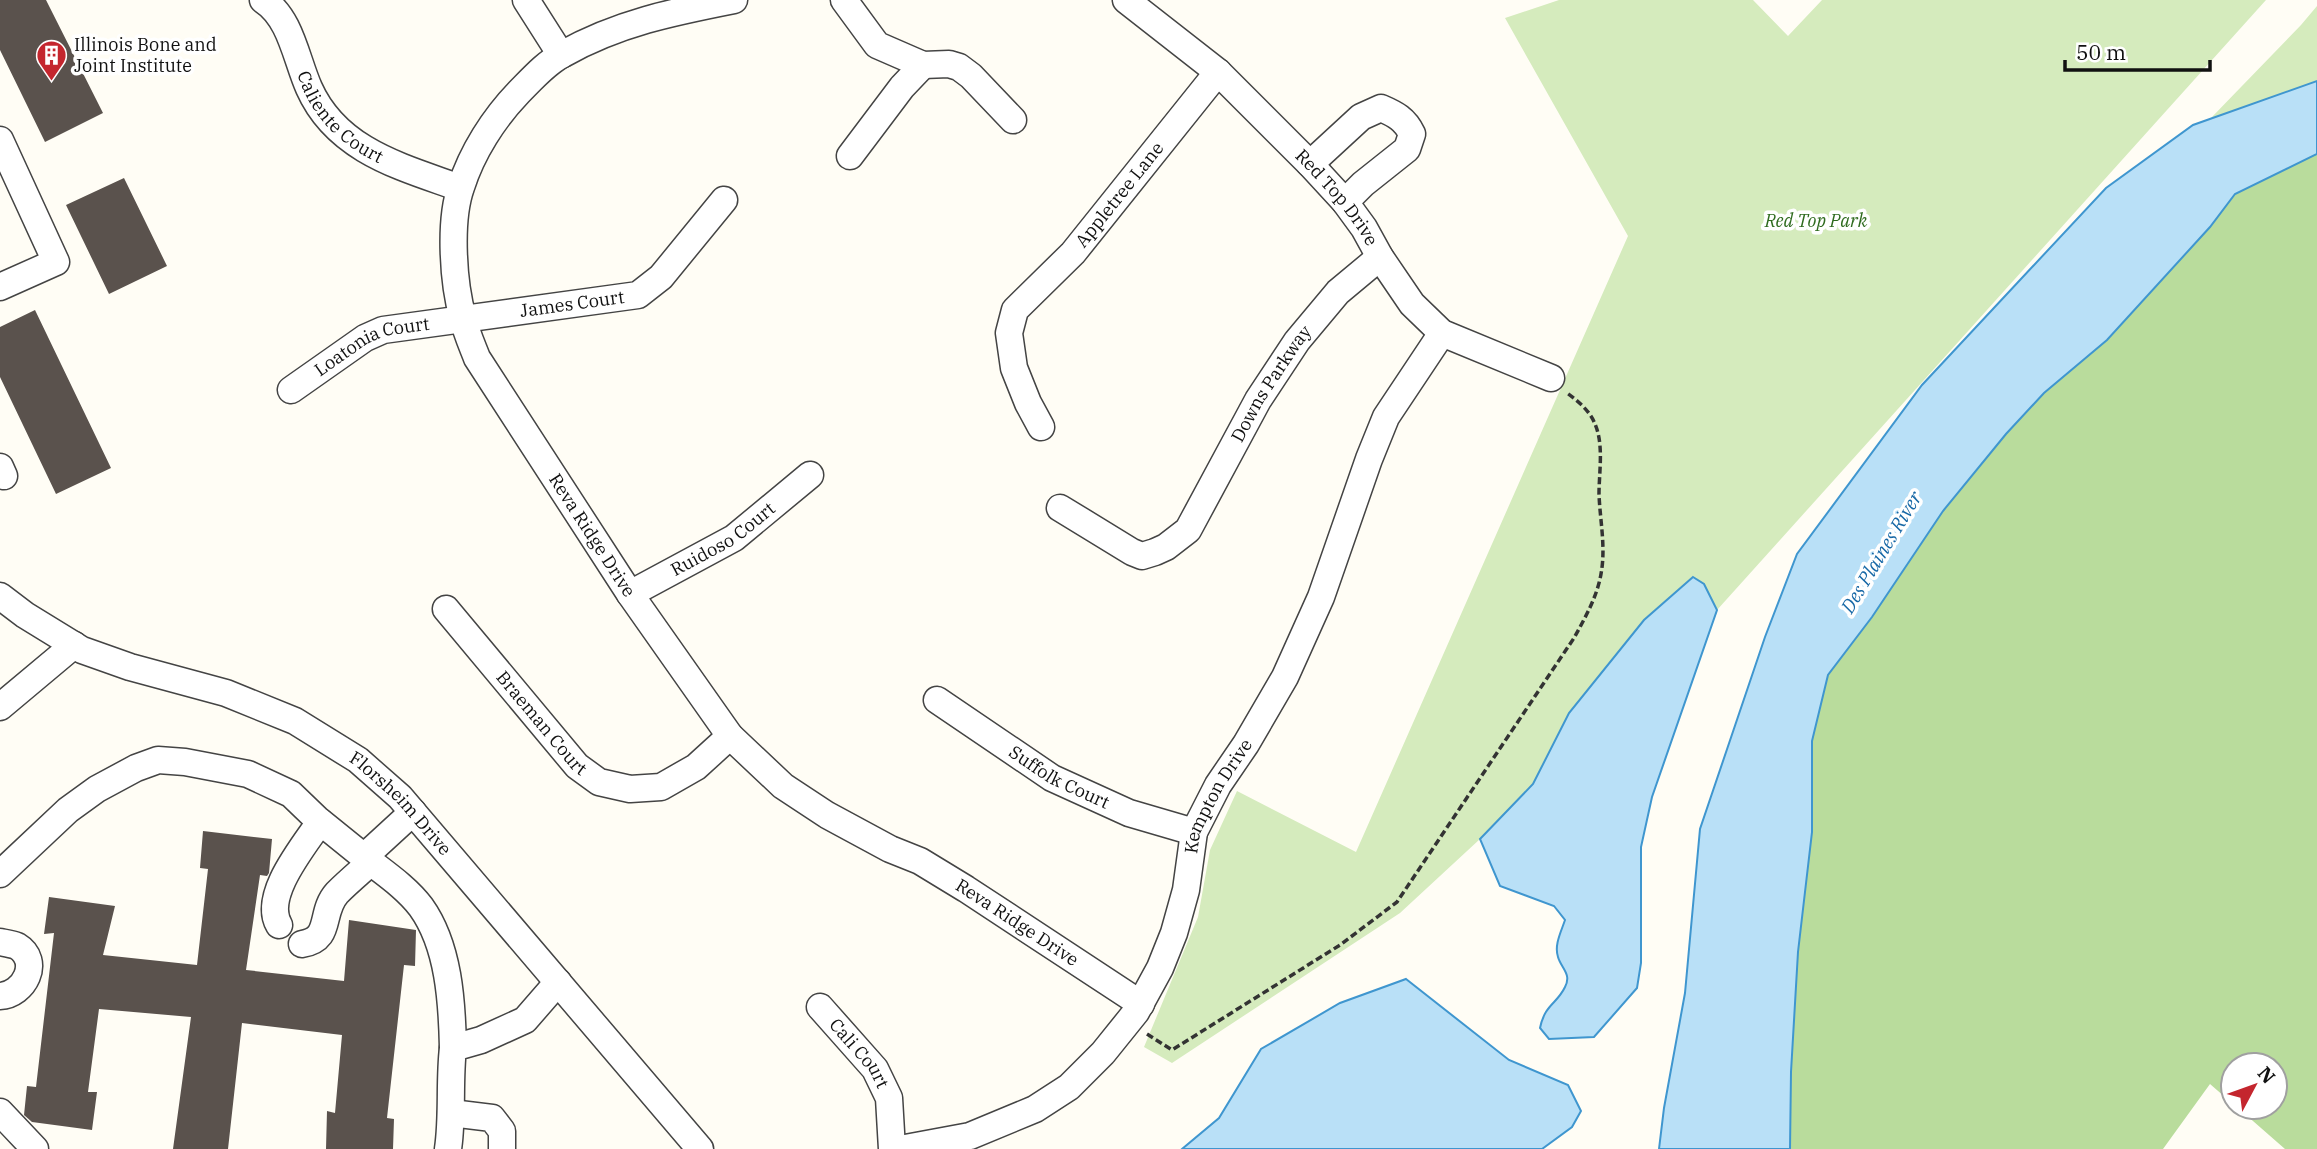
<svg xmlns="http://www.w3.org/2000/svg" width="2317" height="1149" viewBox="0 0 2317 1149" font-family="'IBM Plex Serif',serif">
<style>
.green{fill:#d5ebbd}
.forest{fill:#b9dc9c}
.water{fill:#b9e0f7;stroke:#3f96cf;stroke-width:2}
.building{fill:#5a524d}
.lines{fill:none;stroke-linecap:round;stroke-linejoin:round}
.minor-casing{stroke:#444;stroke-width:29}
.path{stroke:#333;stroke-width:3.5;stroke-dasharray:7 3.5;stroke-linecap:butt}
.minor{stroke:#fff;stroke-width:26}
.labels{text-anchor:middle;stroke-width:7;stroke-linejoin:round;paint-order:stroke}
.poi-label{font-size:18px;fill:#111;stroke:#fff;text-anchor:start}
.street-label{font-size:18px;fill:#111;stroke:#fff}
.park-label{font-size:18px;font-style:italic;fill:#2f6b1f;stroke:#fff}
.water-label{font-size:19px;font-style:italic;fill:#1768a6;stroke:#fff}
</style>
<rect width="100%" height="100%" fill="#fffdf5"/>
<path class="green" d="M1559,0H1753L1788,36L1822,0H2266L1717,610L1704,584L1569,713L1533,784L1480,839L1400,913L1172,1063L1144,1047L1198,917L1210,850L1237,791L1356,852L1628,236L1505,18Z
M2317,6V81L2210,119L2301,25Z"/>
<path class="forest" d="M2317,154V1149H2285L2237,1107H2275V1065H2233V1104L2210,1084L2163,1149H1790L1791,1072L1798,952L1812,832V741L1828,675L1872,617L1943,511L2006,434L2044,393L2107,340L2210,227L2235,194Z"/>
<path class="water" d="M2317,81V154L2235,194L2210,227L2107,340L2044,393L2006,434L1943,511L1872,617L1828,675L1812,741V832L1798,952L1791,1072L1790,1149H1659L1664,1108L1685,993L1700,829L1765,637L1797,554L1922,385L2106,188L2193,125Z
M1693,577L1704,584L1717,610L1652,797L1641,847V963L1637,988L1594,1037L1549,1039L1540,1028C1545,1004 1557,1004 1565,987C1572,974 1561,968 1558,957C1554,945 1561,932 1565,920L1554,906L1500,886L1480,839L1533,784L1569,713L1644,620Z
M1406,979L1509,1060L1568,1085L1581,1111L1572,1127L1542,1149H1182L1219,1118L1261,1049L1340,1003Z"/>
<path class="building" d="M0,0H46L103,113L45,142L0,50Z
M124,178L167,266L109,294L66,205Z
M35,310L111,468L56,494L0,377V327Z
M203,831L272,839L269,873L267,876L260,875L246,970L344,981L349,920L416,930L415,966L404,965L387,1118L394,1119L393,1149H326L327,1111L335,1113L342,1035L242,1023L228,1149H173L191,1017L99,1009L88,1092H97L92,1130L32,1122L24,1115L27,1086L36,1087L54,933L44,934L49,897L115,906L103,955L197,965L208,869L200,868Z"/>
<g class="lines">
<defs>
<g id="minor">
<path id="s1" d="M263,0C291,18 296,59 309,88C337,151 402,167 460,188"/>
<path d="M526,0L561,55"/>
<path id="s2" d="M734,0C673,12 618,23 563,54C546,63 532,79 519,92C494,118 472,152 461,187C449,221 453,283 463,318C466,332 472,345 477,358L630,594L730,736L783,786L827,815L890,849L920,861L966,889L1141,1004"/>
<path d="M844,0L877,45L923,65L949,64L959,67L971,76L1013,120"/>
<path id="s3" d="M1126,0L1218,72L1310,164L1345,202L1364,228L1380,257L1412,304L1442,333L1551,378"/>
<path d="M0,140L56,262L0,287"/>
<path d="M850,156L902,87L923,65"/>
<path d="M1310,164L1361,117L1381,108C1395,114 1405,119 1412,134L1407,149L1363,184L1345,202"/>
<path id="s4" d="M291,390L365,338L383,330L638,295L661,277L724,200"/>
<path id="s5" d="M1041,427L1028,403L1014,368L1009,333L1015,310L1073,253L1218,72"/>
<path d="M0,467L4,476L0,474"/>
<path id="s6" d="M1060,508L1132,552L1142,556L1155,552L1166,547L1188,530L1258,400L1297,341L1338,292L1380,257"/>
<path id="s7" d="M630,594L734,538L810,475"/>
<path id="s8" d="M0,596L25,615L82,650L130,667L226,693L295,721L358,760L400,797L700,1149"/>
<path id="s9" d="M446,609L577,766L599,782L630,789L661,787L696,767L730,736"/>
<path id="s10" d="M937,700L1052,778L1129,813L1194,832"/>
<path d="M0,707L74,645"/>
<path d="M364,857C383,872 406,887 421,907C449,946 452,1002 453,1048"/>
<path d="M0,874L68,810L97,789L136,768L158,760L185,762L248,774L291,794L317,819L364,857L413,812"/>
<path d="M279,925C262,896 303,847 320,822"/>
<path d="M0,942C5,943 12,944 17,946C42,961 24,995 0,996"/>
<path d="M302,944C333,939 319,913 337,893C348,882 360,872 371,862"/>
<path id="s11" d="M820,1007L875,1069L889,1098L892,1149"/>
<path d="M0,1112L35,1149"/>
<path d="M451,1113L492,1118L502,1131V1149"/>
<path d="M448,1149C453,1115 449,1082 453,1048L481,1040L525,1020L558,982"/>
<path id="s12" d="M900,1149L970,1136L1035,1109L1069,1087L1103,1053L1136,1012L1160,968L1174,933L1186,890L1194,832L1218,785L1246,744L1285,677L1321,597L1369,459L1386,417L1442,333"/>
</g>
</defs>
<use href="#minor" class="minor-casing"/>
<path class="path" d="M1147,1034L1172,1050L1340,945L1397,902L1574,638C1585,618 1597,597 1601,574C1606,547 1600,521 1599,494C1599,472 1604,445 1595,424C1590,411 1578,401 1567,393"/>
<use href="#minor" class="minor"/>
</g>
<defs>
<symbol id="building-pin" viewBox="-11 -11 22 30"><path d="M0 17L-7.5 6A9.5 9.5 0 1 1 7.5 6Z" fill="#c4262e" stroke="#fff"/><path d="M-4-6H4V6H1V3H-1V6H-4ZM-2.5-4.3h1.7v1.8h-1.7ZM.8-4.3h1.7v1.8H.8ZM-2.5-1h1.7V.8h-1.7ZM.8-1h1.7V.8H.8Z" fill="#fff"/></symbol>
</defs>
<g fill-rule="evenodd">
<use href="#building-pin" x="34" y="38" width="35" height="47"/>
</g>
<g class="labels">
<g class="poi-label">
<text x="74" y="51">Illinois Bone and<tspan x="74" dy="21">Joint Institute</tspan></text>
</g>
<g class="street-label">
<text dy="6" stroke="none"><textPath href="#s1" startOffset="144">Caliente Court</textPath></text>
<text dy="6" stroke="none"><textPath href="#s5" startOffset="280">Appletree Lane</textPath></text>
<text dy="6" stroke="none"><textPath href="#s3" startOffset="290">Red Top Drive</textPath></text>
<text dy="6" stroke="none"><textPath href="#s4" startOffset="301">James Court</textPath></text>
<text dy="6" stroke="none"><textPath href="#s4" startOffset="94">Loatonia Court</textPath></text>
<text dy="6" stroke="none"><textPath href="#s6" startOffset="317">Downs Parkway</textPath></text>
<text dy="6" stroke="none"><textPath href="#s2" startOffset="737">Reva Ridge Drive</textPath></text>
<text dy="6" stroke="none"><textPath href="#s7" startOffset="108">Ruidoso Court</textPath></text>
<text dy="6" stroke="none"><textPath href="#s9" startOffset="149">Braeman Court</textPath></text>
<text dy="6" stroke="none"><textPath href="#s10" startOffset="145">Suffolk Court</textPath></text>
<text dy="6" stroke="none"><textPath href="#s12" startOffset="516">Kempton Drive</textPath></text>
<text dy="6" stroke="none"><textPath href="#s8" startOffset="458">Florsheim Drive</textPath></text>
<text dy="6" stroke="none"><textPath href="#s2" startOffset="1325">Reva Ridge Drive</textPath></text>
<text dy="6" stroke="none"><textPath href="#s11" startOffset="61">Cali Court</textPath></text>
</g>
<g class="park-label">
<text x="1816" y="227">Red Top Park</text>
</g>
<g class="water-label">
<text transform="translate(1881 552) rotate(-59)" y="7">Des Plaines River</text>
</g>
</g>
<g transform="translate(2254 1086) rotate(49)"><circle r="33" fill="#ffffff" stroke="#a0a0a0" stroke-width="2"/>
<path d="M0-5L12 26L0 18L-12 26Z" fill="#c4262e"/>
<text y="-10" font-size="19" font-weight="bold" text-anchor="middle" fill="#111111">N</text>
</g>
<path d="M2065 60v10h145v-10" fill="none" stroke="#111111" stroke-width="3.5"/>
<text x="2076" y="60" font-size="21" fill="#111111" stroke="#ffffff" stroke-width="5" paint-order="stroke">50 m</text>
</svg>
